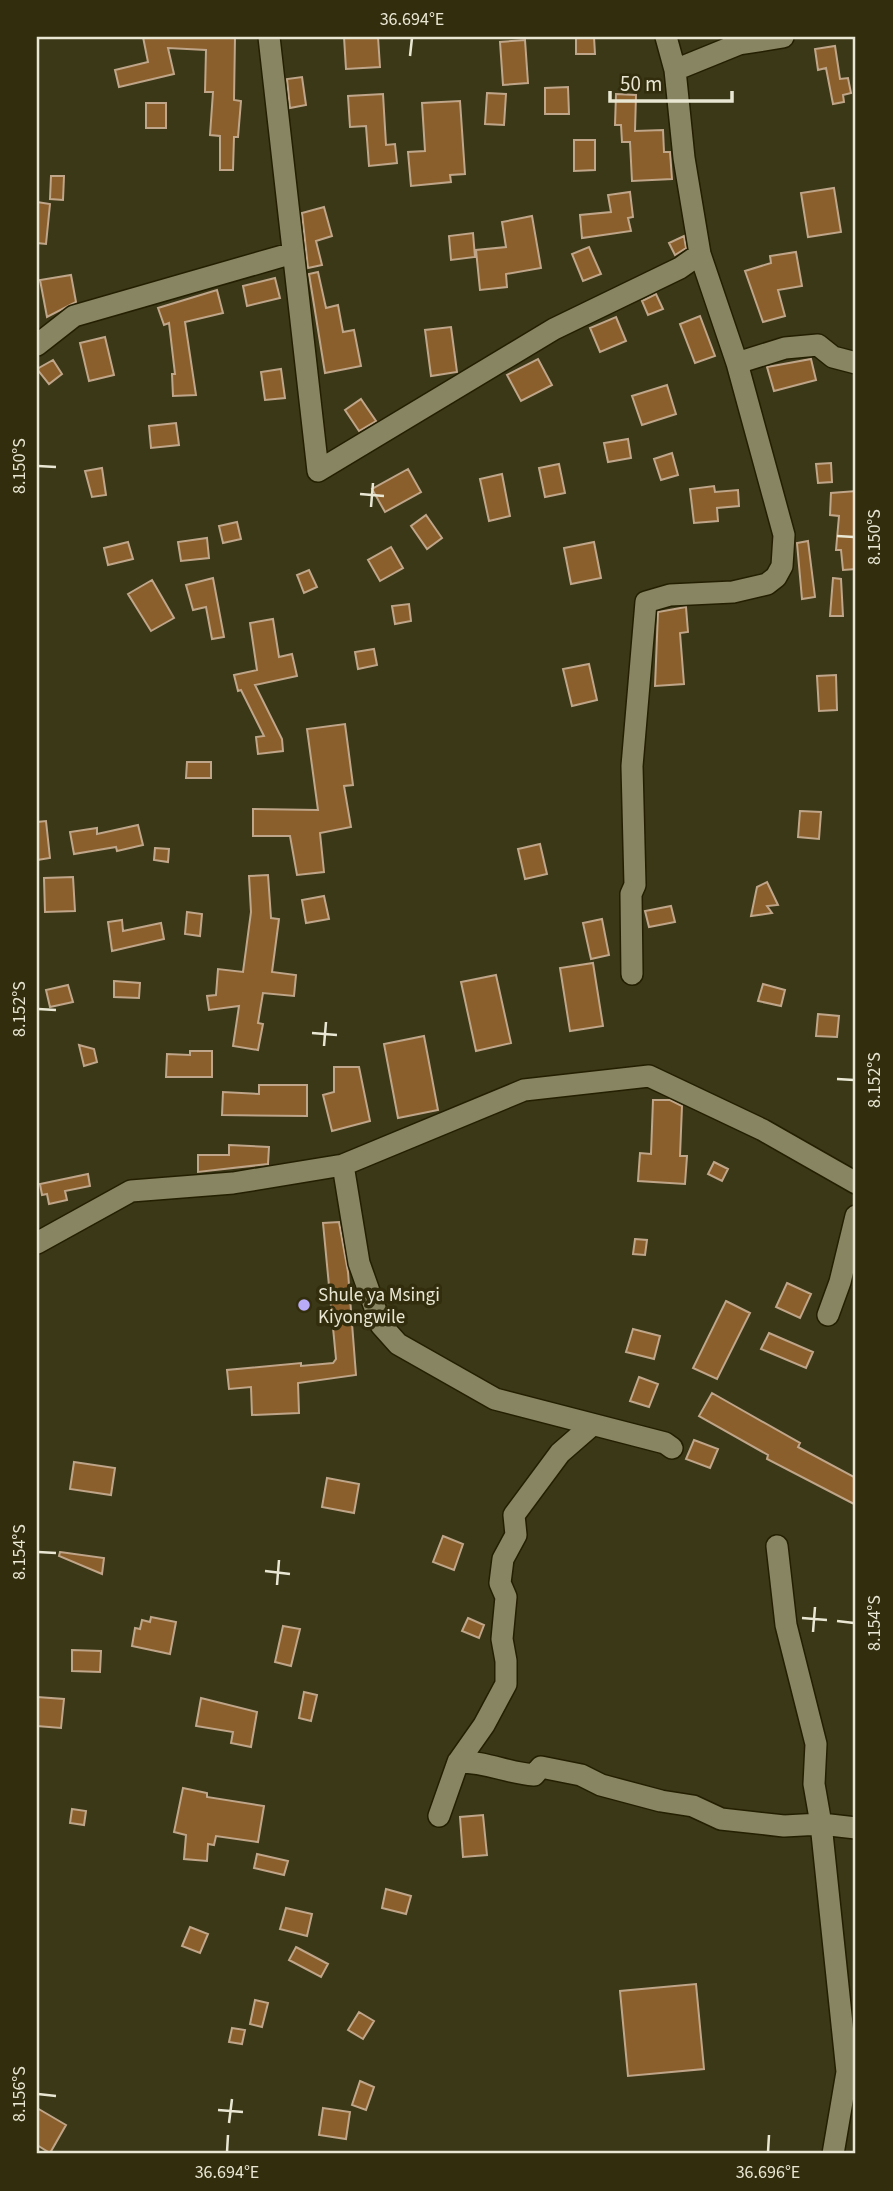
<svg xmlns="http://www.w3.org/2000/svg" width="893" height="2191" viewBox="0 0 893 2191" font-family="'Source Sans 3',sans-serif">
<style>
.building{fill:#8a5f2b;stroke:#bfa589;stroke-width:2}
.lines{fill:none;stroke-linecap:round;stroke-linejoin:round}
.minor-casing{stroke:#231f00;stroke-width:24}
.minor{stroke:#888562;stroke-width:21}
.ticks{fill:none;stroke:#e9e7d4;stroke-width:2.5}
.poi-dot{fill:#b9abf7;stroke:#312d0d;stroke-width:2.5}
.labels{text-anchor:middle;stroke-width:7;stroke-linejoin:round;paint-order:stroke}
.poi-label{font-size:19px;fill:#e9e7d4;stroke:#312d0d;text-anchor:start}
.neatline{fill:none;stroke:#e9e7d4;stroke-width:2.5}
.ticks-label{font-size:18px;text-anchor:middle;fill:#e9e7d4}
</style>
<rect width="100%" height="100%" fill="#3b3817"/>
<path class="building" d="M143,37H235L234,100L241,101L238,137H234L233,170H220V136L210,135L213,92H205L206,50L168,48L174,74L119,87L115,70L148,62Z
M344,37H378L380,67L346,69Z
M576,37H594L595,54H576Z
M525,40L528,83L503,85L500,42Z
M835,46L840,79L848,78L851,93L843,95L844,102L833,104L826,68L818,70L815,49Z
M302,77L306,105L290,108L287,79Z
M568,87L569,114H545V88Z
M487,93L506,94L504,125L485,124Z
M383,94L386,145L395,144L397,163L369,166L366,126L350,127L348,96Z
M616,94L636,95L635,131L663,130L664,152H670L672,179L632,181L630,142H622L621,125H615Z
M460,101L465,174L450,175L451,182L411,186L408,152L425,151L422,103Z
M146,103H166V128H146Z
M574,140H595V170L574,171Z
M51,176H64L63,200L50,199Z
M834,188L841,232L808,237L801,193Z
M630,192L633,217L628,218L631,231L582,238L580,215L611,212L608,195Z
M37,202L50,204L46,244L37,243Z
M324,207L332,236L316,241L322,265L308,268L302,213Z
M532,216L541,268L506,274L507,287L480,290L476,250L506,247L502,222Z
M473,233L475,257L451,260L449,236Z
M684,236L686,248L675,255L669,243Z
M589,247L601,274L583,281L572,254Z
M796,252L802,286L778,290L785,316L763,322L745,271L771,263L770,256Z
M318,272L326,308L338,305L343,332L354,330L361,366L325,373L309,274Z
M71,275L76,302L47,317L40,280Z
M275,278L280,298L247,306L243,286Z
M217,290L223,313L185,322L196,395L173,396L172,374H175L169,323L164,325L158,308Z
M656,294L663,309L648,315L642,301Z
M700,316L715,356L695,363L680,324Z
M616,317L626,341L600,352L590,328Z
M451,327L457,372L431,376L425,330Z
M105,337L114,375L89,381L80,343Z
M538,359L552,385L521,401L507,375Z
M811,359L816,380L774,391L767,367Z
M53,360L62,374L49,384L37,369Z
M281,369L285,398L265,400L261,372Z
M667,385L676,414L642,425L632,396Z
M361,399L376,421L359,431L345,410Z
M176,423L179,445L151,448L149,426Z
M628,439L631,458L608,462L604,443Z
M672,453L678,475L661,480L654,459Z
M831,463L832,482L818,483L816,464Z
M559,464L565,493L545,497L539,468Z
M102,468L106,495L92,497L85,471Z
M408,469L421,492L385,512L372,489Z
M502,474L510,516L489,521L480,479Z
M714,486L715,492L738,490L739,506L717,508L718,521L694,523L690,489Z
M856,491V569L843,570L841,550H836L839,516L830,515L831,493Z
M426,515L442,538L427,549L411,526Z
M237,522L241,539L223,543L219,526Z
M207,538L209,558L181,561L178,542Z
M808,541L815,597L802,599L797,543Z
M128,542L133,559L108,565L104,548Z
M594,542L601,578L571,584L564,548Z
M391,547L403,568L380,581L368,560Z
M309,570L317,587L304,593L297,575Z
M213,578L224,637L212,639L206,607L193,610L186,585Z
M833,578L841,579L843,616H830Z
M152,580L174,618L151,631L128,594Z
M409,604L411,621L395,624L392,606Z
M686,607L688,632L680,633L684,684L655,686L658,612Z
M273,619L279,657L292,654L297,676L255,685L282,739L283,751L258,754L256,737L264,736L241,690L238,691L234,675L257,670L250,623Z
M374,649L377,665L358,669L355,652Z
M589,664L597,700L572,706L563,669Z
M836,675L837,710L819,711L817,676Z
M345,724L353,785L344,786L351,827L320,833L324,872L297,875L290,836H253V809L318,810L307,729Z
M187,762H211V778H186Z
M800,811L821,812L819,839L798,837Z
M46,821L50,858L37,860V822Z
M138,825L143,845L117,851L116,847L74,854L70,832L97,828V834Z
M540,844L547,874L525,879L518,849Z
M155,848L169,849L168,862L154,860Z
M268,875L271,918L279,919L272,972L296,975L294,996L263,993L258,1023L263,1024L258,1050L233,1046L239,1006L209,1010L207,996L216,995L218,969L243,972L251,912L249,876Z
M73,877L75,911L45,912L44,878Z
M767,882L778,905L767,906L772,913L751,916L757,887Z
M324,896L329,919L306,923L302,900Z
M671,906L675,922L649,927L645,911Z
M187,912L202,914L200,936L185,934Z
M602,919L609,955L591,959L583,923Z
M122,920L123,931L161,923L164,939L112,951L108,922Z
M593,963L603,1026L570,1031L560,968Z
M496,975L511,1043L476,1051L461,982Z
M114,981L140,983L139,998L114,997Z
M763,984L785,990L781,1006L758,1001Z
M68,985L73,1002L50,1007L46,990Z
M818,1014L839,1016L837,1037L816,1036Z
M424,1036L438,1110L398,1118L384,1044Z
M79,1045L94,1049L97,1062L84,1066Z
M190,1051H212V1077H166L167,1054L190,1055Z
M334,1067H359L370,1121L332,1131L323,1095L334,1092Z
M259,1085H307V1116L222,1115L223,1092L259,1094Z
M653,1100H670L682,1106L680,1156H687L685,1184L638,1181L640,1153L651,1154Z
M229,1145L269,1147L268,1164L198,1172V1155H229Z
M714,1162L728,1169L722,1181L708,1174Z
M88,1174L90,1186L65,1191L67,1200L49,1204L47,1194L42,1195L40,1184Z
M339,1222L348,1272L356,1375L298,1383L299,1413L252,1415L251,1387L229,1389L227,1370L301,1363V1366L333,1363L336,1359L323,1223Z
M635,1239L647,1240L645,1255L633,1254Z
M787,1283L811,1294L800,1318L776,1307Z
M726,1301L750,1313L717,1379L693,1368Z
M633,1329L660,1336L654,1359L626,1352Z
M769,1333L813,1352L806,1368L761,1349Z
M639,1377L658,1384L649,1407L630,1401Z
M712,1393L800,1443L798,1447L856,1478V1505L767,1459L768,1455L699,1416Z
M694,1440L718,1449L710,1468L686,1459Z
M74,1462L115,1468L111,1495L70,1489Z
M327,1478L359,1484L354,1513L322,1507Z
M443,1536L463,1544L454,1570L433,1562Z
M60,1552L104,1558L102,1574L59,1556Z
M151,1617L176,1622L170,1654L132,1646L135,1628L140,1629L142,1620L150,1622Z
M468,1618L484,1625L479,1638L462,1631Z
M283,1626L300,1629L291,1666L275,1662Z
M72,1650L101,1651L100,1672L72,1671Z
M304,1692L317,1695L311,1721L299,1718Z
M37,1697L64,1699L61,1728L37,1726Z
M201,1698L257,1712L251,1747L231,1743L233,1732L196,1726Z
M183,1788L207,1793V1797L264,1806L258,1842L216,1836L214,1845L208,1844L207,1861L184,1859L186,1835L174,1832Z
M72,1809L86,1811L84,1825L70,1823Z
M483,1815L487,1855L463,1857L460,1817Z
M257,1854L288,1861L284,1875L254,1868Z
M386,1889L411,1896L406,1914L382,1908Z
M286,1908L312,1914L307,1936L280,1929Z
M190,1927L208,1934L200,1953L182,1946Z
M296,1947L328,1964L321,1977L289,1960Z
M696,1984L704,2069L628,2076L620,1991Z
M255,2000L268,2003L262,2027L250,2024Z
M359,2012L374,2021L363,2039L348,2030Z
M232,2028L245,2030L242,2044L229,2042Z
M360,2081L374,2087L366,2110L352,2105Z
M37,2108L66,2125L50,2153L37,2145Z
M323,2108L350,2112L346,2139L319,2135Z"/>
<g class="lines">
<defs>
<path id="minor" d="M269,37L318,471L554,329L680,268L700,254
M675,70L739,44L783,37
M37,345L74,316L293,253
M737,363L785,348L818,345L833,357L856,363
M632,974L631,894L635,885L632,766L646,602L670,595L733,592L767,584L776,577L782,566L784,535L737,363L700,254L684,158L675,70L666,37
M343,1165L359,1263L381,1325L398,1344L495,1399L665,1443L672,1448
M37,1243L131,1191L233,1183L343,1165L524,1090L649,1076L763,1130L856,1183
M828,1315L840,1282L856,1216
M458,1762L484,1725L506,1684V1661L502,1639L506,1597L500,1583L503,1559L516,1535L514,1515L560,1453L591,1426
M439,1816L458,1762C485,1761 507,1773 534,1775L541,1767L581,1775L601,1785L661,1801L693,1806L721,1819L784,1826L821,1824L814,1784L816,1744L786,1625L777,1546
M833,2154L847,2072L821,1824L856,1828"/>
</defs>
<use href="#minor" class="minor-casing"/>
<use href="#minor" class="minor"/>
</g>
<path class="ticks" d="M410,56L412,38M38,466L56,467M360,494L384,496M371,507L373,483M837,536L854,537M38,1009L56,1010M312,1033L337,1035M324,1046L326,1022M837,1079L854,1080M38,1552L56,1553M265,1571L290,1574M277,1585L279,1560M802,1618L827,1620M837,1621L854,1623M813,1632L815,1607M38,2094L56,2096M218,2110L243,2112M229,2123L232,2099M227,2152L228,2135M768,2152L769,2135"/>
<circle class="poi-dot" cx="304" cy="1305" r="7"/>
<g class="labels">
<g class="poi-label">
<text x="318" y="1301">Shule ya Msingi<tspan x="318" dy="22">Kiyongwile</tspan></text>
</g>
</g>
<rect width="893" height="2191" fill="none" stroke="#312d0d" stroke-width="77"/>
<path d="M610 91v10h122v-10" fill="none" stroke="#e9e7d4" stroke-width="3.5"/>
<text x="620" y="91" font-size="21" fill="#e9e7d4" stroke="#312d0d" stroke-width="5" paint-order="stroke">50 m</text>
<rect x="38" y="38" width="816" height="2114" class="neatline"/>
<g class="ticks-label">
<text x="412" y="25">36.694°E</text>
<text transform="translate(19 466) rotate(-90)" y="6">8.150°S</text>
<text transform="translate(874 537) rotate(-90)" y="6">8.150°S</text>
<text transform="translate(19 1009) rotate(-90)" y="6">8.152°S</text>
<text transform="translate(874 1080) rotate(-90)" y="6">8.152°S</text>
<text transform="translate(19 1552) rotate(-90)" y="6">8.154°S</text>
<text transform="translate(874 1623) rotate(-90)" y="6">8.154°S</text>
<text transform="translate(19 2094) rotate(-90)" y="6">8.156°S</text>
<text x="227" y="2178">36.694°E</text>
<text x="768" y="2178">36.696°E</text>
</g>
</svg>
